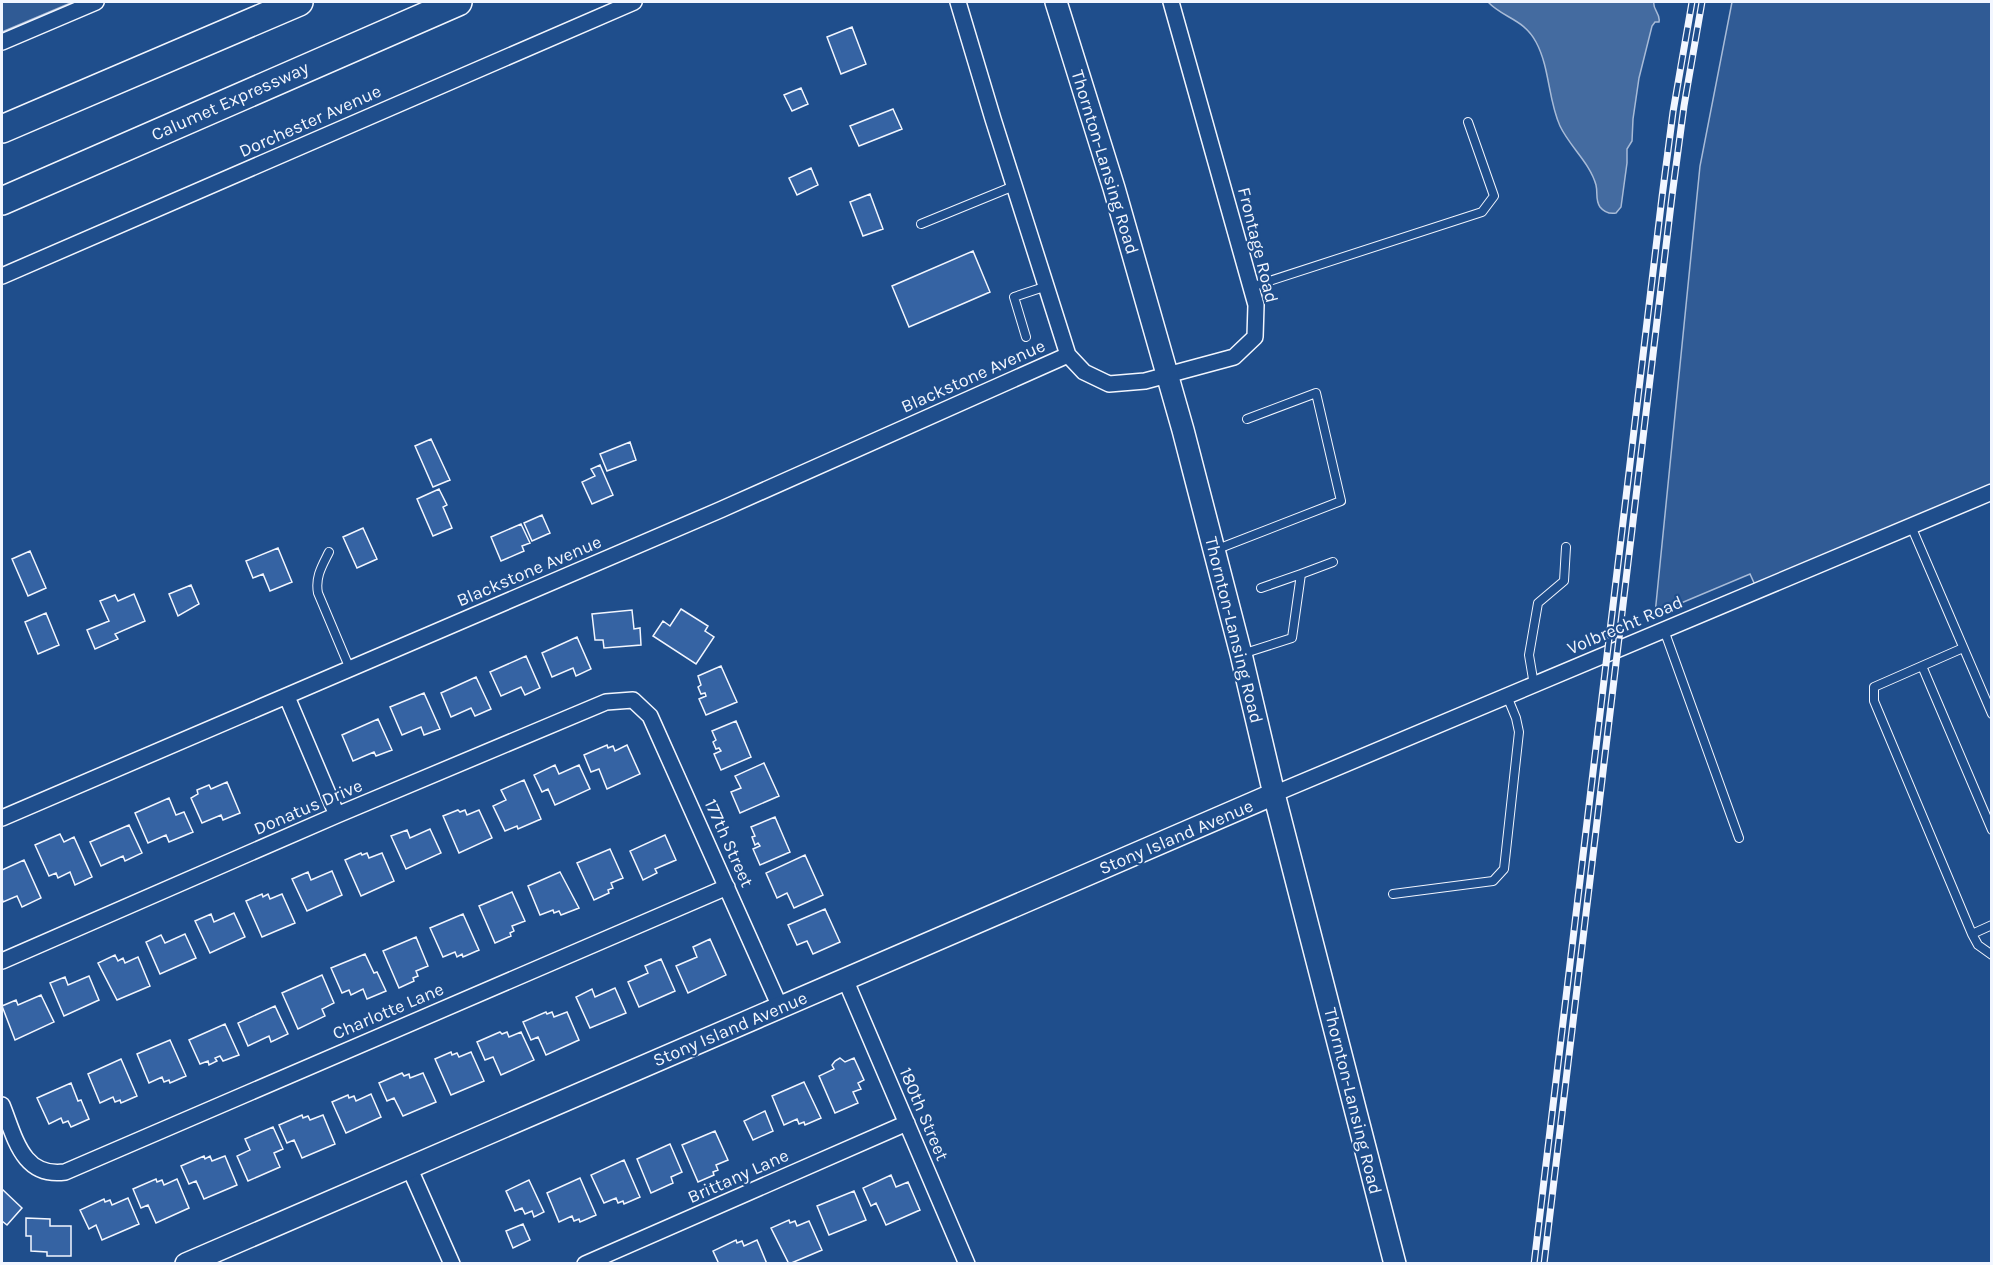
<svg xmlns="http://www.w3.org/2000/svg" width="1993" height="1265" viewBox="0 0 1993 1265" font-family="Karla,sans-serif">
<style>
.built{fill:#305b95;stroke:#a8bbd7;stroke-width:1.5}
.water{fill:#446ba0;stroke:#a8bbd7;stroke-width:1.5}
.building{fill:#3563a3;stroke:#f2f6ff;stroke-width:1.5}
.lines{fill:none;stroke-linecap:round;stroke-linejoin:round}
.lane-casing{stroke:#f2f6ff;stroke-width:10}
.street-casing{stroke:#f2f6ff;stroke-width:18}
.secondary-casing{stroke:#f2f6ff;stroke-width:24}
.highway-casing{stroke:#f2f6ff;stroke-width:30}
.lane{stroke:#1f4e8c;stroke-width:8}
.street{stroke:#1f4e8c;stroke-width:15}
.secondary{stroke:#1f4e8c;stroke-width:21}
.highway{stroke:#1f4e8c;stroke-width:27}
.rail-casing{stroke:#f2f6ff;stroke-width:7}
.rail{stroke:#1f4e8c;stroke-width:4.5;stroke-dasharray:14;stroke-linecap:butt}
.labels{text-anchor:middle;stroke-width:4.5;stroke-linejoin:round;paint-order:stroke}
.street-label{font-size:18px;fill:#f2f6ff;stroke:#1f4e8c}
</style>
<rect width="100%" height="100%" fill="#1f4e8c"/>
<path class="built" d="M2,2H73L2,32Z
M1732,2H1991V496L1760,596L1750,574L1655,614L1700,166Z"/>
<path class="water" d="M1488,2H1654C1652,9 1661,14 1659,22H1655L1652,26L1639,78L1633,119L1632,141L1627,149V163L1621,207L1616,213C1610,214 1604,212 1600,207C1595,200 1598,193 1596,185C1590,163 1570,147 1560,126C1548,100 1550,68 1536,42C1524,19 1503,18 1488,2Z"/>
<path class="building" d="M852,27L866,64L841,74L827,37Z
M801,88L808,104L792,111L784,95Z
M893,109L902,129L859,146L850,126Z
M811,168L818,185L797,195L789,178Z
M870,194L883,229L863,236L850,202Z
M973,251L990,292L909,327L892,286Z
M431,439L450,480L433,487L415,446Z
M630,442L636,460L607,471L600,454Z
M600,465L613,495L592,504L582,482L595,476L591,469Z
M439,489L447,505L443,507L452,528L433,536L417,499Z
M542,515L550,533L532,541L524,523Z
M521,524L530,543L522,546L524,551L501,561L491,537Z
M363,528L377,559L357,568L343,537Z
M278,548L292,582L270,591L263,574L253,578L246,561Z
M30,551L46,588L28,596L12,559Z
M191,585L199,604L178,616L169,594Z
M134,594L145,621L115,634L118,639L95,649L87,630L109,621L100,601L115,595L118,601Z
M681,609L708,626L705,631L714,637L696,664L653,636L663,621L670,626Z
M632,610L634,629L640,628L641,645L604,648L603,640H595L592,614Z
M46,613L59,645L38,654L25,622Z
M577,637L591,669L576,676L573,668L552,677L542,653Z
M526,656L540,688L525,695L521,687L501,696L490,672Z
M721,666L737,702L706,715L699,699L706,696L705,693L701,694L698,687L701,685L698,676Z
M476,677L491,709L475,716L471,708L451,717L441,693Z
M424,693L440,729L424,735L421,727L402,735L390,707Z
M378,719L392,750L376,756L374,752L353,761L342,735Z
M736,721L751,757L721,770L714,754L721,751L719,748L716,749L713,742L716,740L712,731Z
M607,745L608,748L613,746L615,751L627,745L640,774L607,789L599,769L591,772L584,755Z
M764,763L779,796L740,813L731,792L741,788L735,776Z
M555,765L559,774L579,765L590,789L555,805L548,789L542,792L534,775Z
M524,780L541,819L518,829L517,826L505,831L493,806L506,800L501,790Z
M227,782L240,813L223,820L221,815L202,823L191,798L198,794L197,790L209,785L211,789Z
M169,798L176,815L184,812L193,832L169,842L166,835L148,843L135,813Z
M458,810L460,812L465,810L467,815L479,810L492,838L459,853L443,816Z
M775,817L790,852L760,865L753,849L760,846L758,843L755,845L752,837L755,836L751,827Z
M129,825L142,853L125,861L123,856L101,866L90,842Z
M430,829L441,853L406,869L391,836L407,830L410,838Z
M60,834L64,842L74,837L92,877L75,885L70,872L58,878L56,873L49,876L35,845Z
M665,835L676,860L655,869L657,873L643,880L630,851Z
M610,849L623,878L611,883L613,888L608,890L609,893L594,900L577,863Z
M361,853L362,855L367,853L369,858L382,853L394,881L361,896L345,860Z
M805,855L823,895L794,908L787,893L777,898L766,873Z
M24,860L41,898L22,907L17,896L3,902L2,898V870Z
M332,871L342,895L307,911L292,879L308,872L311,880Z
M560,872L579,908L561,915L559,911L554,913L553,910L540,915L528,886Z
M512,892L525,921L512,926L514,931L510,933L511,936L495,943L479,906Z
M262,894L263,897L268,894L270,899L282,894L295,923L262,937L246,901Z
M825,909L840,942L813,954L807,941L797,945L788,925Z
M234,913L245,937L210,953L195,921L211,914L214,922Z
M463,914L479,950L463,957L462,954L457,957L455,952L443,957L430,928Z
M185,934L196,958L160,974L146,942L161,935L165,943Z
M416,937L428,966L416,971L418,976L413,978L414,981L399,988L383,951Z
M710,939L726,975L688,993L676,966L697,957L693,947Z
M365,954L374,973L377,972L386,991L367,999L363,989L351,995L349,990L342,993L331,968Z
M115,955L118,961L123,958L125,963L138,957L150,986L117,1000L98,963Z
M661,959L675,991L639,1007L628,982L648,973L645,966Z
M322,975L334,1003L322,1009L325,1016L298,1029L282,993Z
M89,976L99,1000L64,1016L50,983L65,977L68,985Z
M615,988L626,1013L590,1028L576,997L592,989L595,997Z
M41,995L54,1022L15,1040L2,1006L16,1000L18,1005Z
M275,1006L288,1034L271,1042L269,1036L248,1046L238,1023Z
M546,1012L547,1014L552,1012L554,1017L567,1012L579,1040L546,1055L538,1037L531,1040L523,1022Z
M225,1024L239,1055L223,1061L220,1056L215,1058L217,1061L209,1065L208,1061L200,1064L189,1040Z
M500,1032L502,1034L507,1032L509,1037L521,1032L534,1060L501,1075L493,1057L485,1060L477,1042Z
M170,1040L186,1076L170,1083L169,1080L164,1082L162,1077L149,1083L137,1054Z
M451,1052L452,1055L457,1053L459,1057L471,1052L484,1081L451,1095L435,1059Z
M840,1058L845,1062L854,1058L864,1080L858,1083L861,1089L853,1092L858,1103L835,1113L819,1076L834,1069L832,1065L835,1061Z
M121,1059L137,1096L121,1103L120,1100L115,1102L113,1097L100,1103L88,1074Z
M402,1073L404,1076L409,1074L410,1078L423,1073L436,1102L403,1116L394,1098L387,1101L379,1083Z
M804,1082L821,1118L805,1125L804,1122L799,1124L797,1119L784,1125L772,1096Z
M71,1083L78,1101L81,1100L89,1119L71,1127L68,1121L63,1123L61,1118L49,1124L37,1098Z
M371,1094L381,1117L346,1133L332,1102L348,1095L349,1098L354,1096L356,1101Z
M765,1111L773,1131L753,1140L744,1121Z
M302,1115L303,1118L308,1116L310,1120L323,1115L335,1144L302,1158L294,1140L287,1143L279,1125Z
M273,1127L283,1149L274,1153L280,1167L248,1181L237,1156L250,1150L245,1139Z
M715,1131L728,1160L716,1165L718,1170L713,1172L714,1175L698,1182L682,1145Z
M670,1144L682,1172L671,1177L673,1183L651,1193L637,1159Z
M204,1156L205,1159L210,1156L212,1161L225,1156L237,1185L204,1199L196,1181L189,1184L181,1166Z
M624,1160L640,1197L624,1204L623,1201L618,1203L616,1198L604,1203L591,1175Z
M891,1175L896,1187L908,1182L920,1210L886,1225L876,1203L871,1206L863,1188Z
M580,1178L596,1215L580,1222L579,1219L574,1221L572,1216L559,1222L547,1193Z
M156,1179L157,1182L162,1180L164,1185L177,1179L189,1208L156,1223L148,1205L141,1208L133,1189Z
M529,1180L544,1212L534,1217L532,1211L525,1214L522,1208L515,1211L506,1191Z
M2,1189L22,1208L7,1225L2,1221Z
M854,1191L866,1220L829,1235L817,1206Z
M128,1198L139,1224L102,1240L96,1225L89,1229L80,1210L104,1199L105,1202L110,1200L112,1205Z
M26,1218L50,1219V1226H71V1256H47V1252L31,1251V1236H26Z
M789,1220L790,1223L795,1221L797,1226L809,1221L822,1250L789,1264L771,1228Z
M523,1224L530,1240L513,1248L506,1231Z
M736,1240L737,1243L742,1241L744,1246L757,1240L767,1264H719L713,1251Z"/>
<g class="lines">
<defs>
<path id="lane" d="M921,224L1014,186
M1251,287L1482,212L1494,196L1468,122
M1026,337L1014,297L1047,286
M1911,526L1992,714
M1215,550L1341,501L1316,393L1247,419
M329,552C322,566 315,577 318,593L350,669
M1261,588L1301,574
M1664,630L1739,838
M1963,648L1874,687V701L1972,934L1978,945L1992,955
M1242,654L1292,638L1301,574L1333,562
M1922,666L1992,830
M1534,685L1529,655L1538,603L1564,581L1566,547
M1393,894L1493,881L1504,869L1519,732L1516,718L1507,696
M1972,934L1992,925"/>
<path id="street" d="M958,2L993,119L1068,355L1084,372L1109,384L1145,381L1234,357L1255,337L1256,305L1171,2
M2,42L96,2
M2,276L634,2
M287,697L337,815
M1274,794L1992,492
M2,818L720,510L1068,355
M2,961L337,815L606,702L633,700L650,716L780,1007
M845,979L967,1264
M2,1105C15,1137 22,1178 65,1172L727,887
M409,1167L452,1264
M585,1264L907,1123"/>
<path id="secondary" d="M1056,2L1114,188L1183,430L1241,654L1274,794L1395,1264
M186,1264L1274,794"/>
<path id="highway" d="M2,129L299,2
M2,201L458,2"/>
</defs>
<use href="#lane" class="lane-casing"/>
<use href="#street" class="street-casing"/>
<use href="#secondary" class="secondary-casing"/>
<use href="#highway" class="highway-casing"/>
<use href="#lane" class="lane"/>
<use href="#street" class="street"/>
<use href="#secondary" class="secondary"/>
<use href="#highway" class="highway"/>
<defs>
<path id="rail" d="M1534,1264L1662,197L1673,112L1692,2
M1544,1264L1672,196L1684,106L1702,2"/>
</defs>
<use href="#rail" class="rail-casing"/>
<use href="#rail" class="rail"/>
</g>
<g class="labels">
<g class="street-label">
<text transform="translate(230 101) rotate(-24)" y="6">Calumet Expressway</text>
<text transform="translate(310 121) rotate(-24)" y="6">Dorchester Avenue</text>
<text transform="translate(1105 162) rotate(73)" y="6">Thornton-Lansing Road</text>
<text transform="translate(1258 245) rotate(76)" y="6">Frontage Road</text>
<text transform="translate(973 376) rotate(-24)" y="6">Blackstone Avenue</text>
<text transform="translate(529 571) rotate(-23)" y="6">Blackstone Avenue</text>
<text transform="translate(1625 625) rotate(-23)" y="6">Volbrecht Road</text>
<text transform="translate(1234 630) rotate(76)" y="6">Thornton-Lansing Road</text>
<text transform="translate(308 807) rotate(-23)" y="6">Donatus Drive</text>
<text transform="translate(1176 837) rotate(-23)" y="6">Stony Island Avenue</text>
<text transform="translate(729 843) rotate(66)" y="6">177th Street</text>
<text transform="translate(388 1011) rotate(-23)" y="6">Charlotte Lane</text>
<text transform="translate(730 1029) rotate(-23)" y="6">Stony Island Avenue</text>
<text transform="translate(1353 1101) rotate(76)" y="6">Thornton-Lansing Road</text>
<text transform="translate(924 1114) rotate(67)" y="6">180th Street</text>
<text transform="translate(738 1176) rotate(-24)" y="6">Brittany Lane</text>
</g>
</g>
<rect width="1993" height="1265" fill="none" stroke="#f2f6ff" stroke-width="6"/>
</svg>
